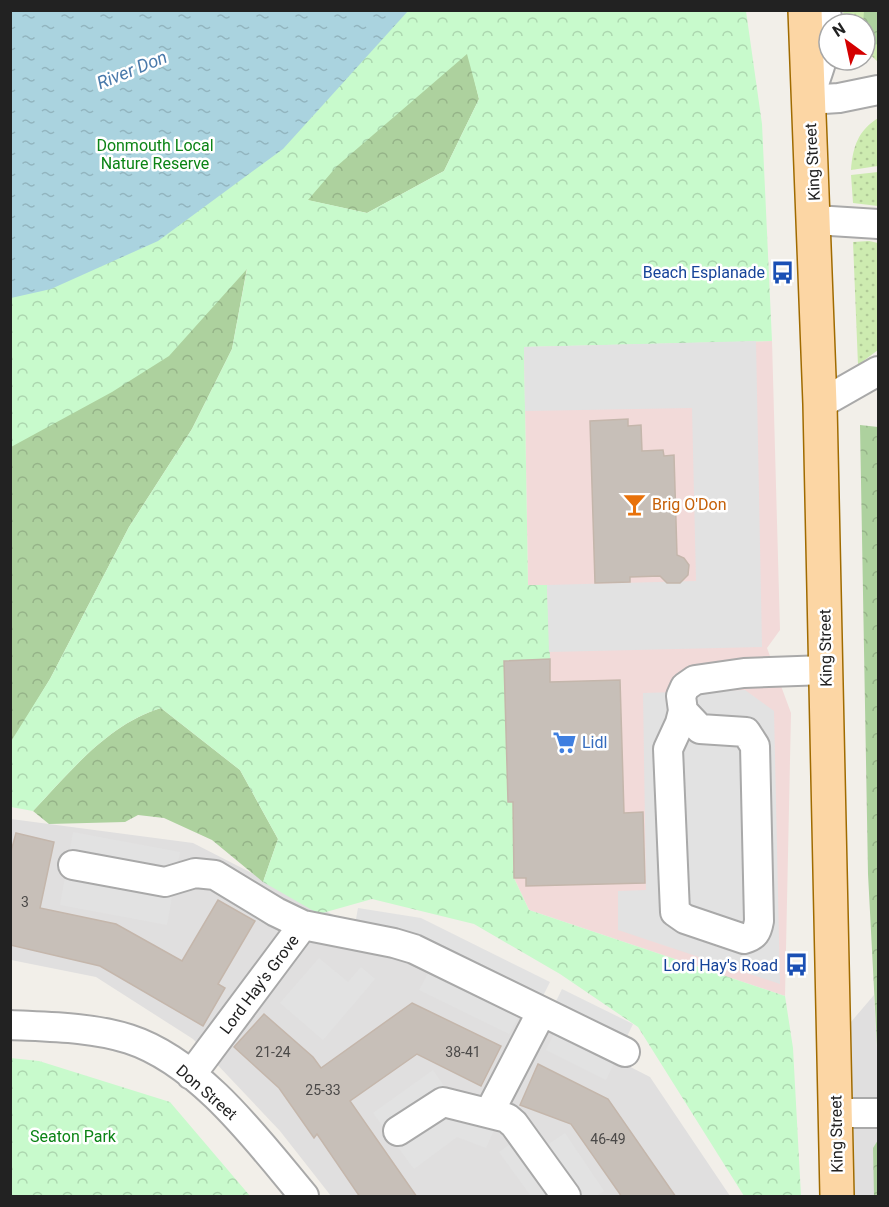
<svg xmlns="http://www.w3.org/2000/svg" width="889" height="1207" viewBox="0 0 889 1207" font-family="Roboto,sans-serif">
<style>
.residential{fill:#e0dfdf}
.commercial{fill:#f2dad9}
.grass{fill:url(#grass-dots)}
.forest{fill:url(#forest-crowns)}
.park{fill:url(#park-crowns);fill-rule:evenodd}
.parking{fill:#e2e2e2}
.water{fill:url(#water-ripples)}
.building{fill:#c7bfb8;stroke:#c4b6ab;stroke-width:1.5}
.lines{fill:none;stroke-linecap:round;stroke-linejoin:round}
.minor-casing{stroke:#a9a9a9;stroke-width:32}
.major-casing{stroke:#a06b00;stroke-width:36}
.minor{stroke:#fff;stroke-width:28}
.major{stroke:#fcd6a4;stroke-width:33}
.labels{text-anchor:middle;stroke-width:5;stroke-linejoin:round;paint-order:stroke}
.number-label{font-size:14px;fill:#4b4948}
.park-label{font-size:16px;fill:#0c8416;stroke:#fff}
.street-label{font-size:16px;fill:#222;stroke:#fff}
.transit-label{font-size:16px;fill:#164399;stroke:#fff;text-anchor:end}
.food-label{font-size:16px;fill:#c56008;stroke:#fff;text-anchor:start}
.shop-label{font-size:16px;fill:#366cbe;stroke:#fff;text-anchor:start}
.water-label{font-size:18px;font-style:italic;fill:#4a7aab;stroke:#fff}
</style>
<defs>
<pattern id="grass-dots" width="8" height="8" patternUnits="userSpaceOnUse" patternTransform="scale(1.5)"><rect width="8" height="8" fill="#cdebb0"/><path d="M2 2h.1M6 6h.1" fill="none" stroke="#b0c997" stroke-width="1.8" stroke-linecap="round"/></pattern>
<pattern id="forest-crowns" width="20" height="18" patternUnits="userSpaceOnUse" patternTransform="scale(1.5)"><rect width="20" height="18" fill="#add19e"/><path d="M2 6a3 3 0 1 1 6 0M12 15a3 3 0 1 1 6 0" fill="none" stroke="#95b388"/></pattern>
<pattern id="park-crowns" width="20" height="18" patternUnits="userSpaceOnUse" patternTransform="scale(1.5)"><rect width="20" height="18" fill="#c8facc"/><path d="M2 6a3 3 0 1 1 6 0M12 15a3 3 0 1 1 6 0" fill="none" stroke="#acd6af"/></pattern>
<pattern id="water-ripples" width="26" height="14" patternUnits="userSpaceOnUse" patternTransform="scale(1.5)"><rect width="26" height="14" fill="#aad3df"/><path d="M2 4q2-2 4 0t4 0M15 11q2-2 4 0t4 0" fill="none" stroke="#92b5bf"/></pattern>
</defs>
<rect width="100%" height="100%" fill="#f2efe9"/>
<path class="residential" d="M11,819L193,843L650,1077L730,1196H331L280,1131L193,1039L96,977L11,960Z
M874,995L878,1065V1196H837L833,1043Z"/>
<path class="commercial" d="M772,341L780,630L767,648L791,713L785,996L529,910L514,878L513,802H508L504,661L549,659L547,585L528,586L524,347Z"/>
<path class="grass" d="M843,11H878V62L865,50V24H845Z
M878,118V166L851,170C853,146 858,131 878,118Z
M878,172V206L853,203L851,175Z
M869,241L878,243V350L858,365L853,242Z"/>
<path class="forest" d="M864,11H878V44L873,45L868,42L863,24Z
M468,53L479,99L444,171L367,213L307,200L247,268L232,349L192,429L129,527L50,679L11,743V279Z
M860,425L878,427V1065L868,874Z
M161,708L240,770L278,839L263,882L212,840L164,818L138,815L125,822L49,824L33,811C70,772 108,724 161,708Z
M878,1140V1196H874L873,1148Z"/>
<path class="park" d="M11,11H746L762,124L772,341L524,347L528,585H547L550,659L504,661L508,802H513L514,878L529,910L785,996L793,1048L801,1196H744L638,1027L560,974L474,924L372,899L319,914L263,882L278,839L240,770L161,708C108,724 70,772 33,811L11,807L10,743L50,679L129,527L192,429L232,349L247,269L169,356L112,392L11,447ZM467,54L479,99L444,171L367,213L308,200L337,166Z
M10,1058L39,1061L170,1102L250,1196H11Z"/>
<path class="parking" d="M756,341L762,647L549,652L547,585L696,581L692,408L525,411L524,347Z
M745,690L774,711L780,984L618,930V891L646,890L643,693Z
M73,832L180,852L167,925L60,905Z
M358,908L421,918L550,982L541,1000L531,996L509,1034L419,990L443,945L354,930Z
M319,958L348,982L361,967L375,979L323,1040L280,1003Z
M562,989L633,1024L606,1080L546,1050L554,1034L543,1028Z
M433,1070L466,1118L494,1130L486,1148L457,1137L414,1169L373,1113Z
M535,1127L547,1145L565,1133L604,1191L596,1196H531L499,1152Z"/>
<path class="water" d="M10,11L11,10L408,11L283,149L158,241L51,289L11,298Z"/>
<path class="building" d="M628,419V426L641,425L642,451L663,450L664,456L674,455L677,555L684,558L689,565L688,575L680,583H667L660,576L630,577V582L595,583L590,421Z
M550,659V682L620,680L624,813L643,812L645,883L526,886V878H514L513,802H508L504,661Z
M16,833L54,842L40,908L116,924L182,961L218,900L255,921L218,984L225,988L203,1026L100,966L10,945V855Z
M412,1003L501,1046L481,1086L417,1054L350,1101L417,1197H360L317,1134L314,1138L279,1088L234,1047L264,1014L313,1057L321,1068Z
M538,1064L608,1099L676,1197H622L571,1124L520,1105Z"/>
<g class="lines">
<defs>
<path id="minor" d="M826,10C831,42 819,70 808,100L839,98L878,90
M815,220L878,224
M820,404L878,371
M683,711L700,729L746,732L755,746L759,921C757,932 755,936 744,939L685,919L675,912L668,749L680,723L683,711L681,696L685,687L695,680L744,673L826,670
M73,865L165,882L195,873L215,875L276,912L303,925
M10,1025C49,1027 91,1027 129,1039C200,1062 258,1141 304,1196
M191,1075L303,925L394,943L414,949L625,1052
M489,1113L541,1013
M836,1113H878
M398,1131L443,1102L507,1118L514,1124L566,1196"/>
<path id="major" d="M805,10L820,404L837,1196"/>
</defs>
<use href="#minor" class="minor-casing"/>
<use href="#major" class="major-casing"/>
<use href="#minor" class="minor"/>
<use href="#major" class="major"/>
</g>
<defs>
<symbol id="bus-bare" viewBox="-9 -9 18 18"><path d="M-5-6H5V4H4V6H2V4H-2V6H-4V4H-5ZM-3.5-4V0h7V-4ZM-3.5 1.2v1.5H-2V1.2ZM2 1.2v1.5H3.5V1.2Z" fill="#1a4fb4" stroke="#fff" stroke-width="2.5" paint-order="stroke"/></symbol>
<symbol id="bar-bare" viewBox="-9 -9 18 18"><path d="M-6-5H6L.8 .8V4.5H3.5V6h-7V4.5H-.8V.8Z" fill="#e8710a" stroke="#fff" stroke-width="2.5" paint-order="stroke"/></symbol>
<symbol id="supermarket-bare" viewBox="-9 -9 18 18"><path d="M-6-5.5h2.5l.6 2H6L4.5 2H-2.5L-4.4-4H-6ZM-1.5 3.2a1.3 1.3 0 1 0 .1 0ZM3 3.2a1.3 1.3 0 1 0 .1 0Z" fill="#3f7fe0" stroke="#fff" stroke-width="2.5" paint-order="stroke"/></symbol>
</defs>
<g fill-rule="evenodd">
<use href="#bus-bare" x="766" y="256" width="33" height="33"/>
<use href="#bar-bare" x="618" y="488" width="33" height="33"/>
<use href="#supermarket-bare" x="548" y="726" width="33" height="33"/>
<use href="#bus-bare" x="780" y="948" width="33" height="33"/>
</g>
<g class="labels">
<g class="number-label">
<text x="25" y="907">3</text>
<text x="273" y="1057">21-24</text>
<text x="463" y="1057">38-41</text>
<text x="323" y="1095">25-33</text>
<text x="608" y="1144">46-49</text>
</g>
<g class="park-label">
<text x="155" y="151">Donmouth Local<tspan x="155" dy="18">Nature Reserve</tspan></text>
<text x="73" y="1142">Seaton Park</text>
</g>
<g class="street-label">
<text transform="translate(812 162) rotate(-93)" y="6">King Street</text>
<text transform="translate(825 648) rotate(-91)" y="6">King Street</text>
<text transform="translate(259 984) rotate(-53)" y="6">Lord Hay's Grove</text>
<text transform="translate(207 1092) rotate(41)" y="6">Don Street</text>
<text transform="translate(836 1134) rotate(-91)" y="6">King Street</text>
</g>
<g class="transit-label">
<text x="765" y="278">Beach Esplanade</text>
<text x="778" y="971">Lord Hay's Road</text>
</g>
<g class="food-label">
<text x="652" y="510">Brig O'Don</text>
</g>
<g class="shop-label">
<text x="582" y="748">Lidl</text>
</g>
<g class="water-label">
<text transform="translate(132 70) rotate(-22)" y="6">River Don</text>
</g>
</g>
<rect width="889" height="1207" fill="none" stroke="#222222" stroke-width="24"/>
<g transform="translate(847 42) rotate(327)"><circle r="28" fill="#ffffff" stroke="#a7a7a7" stroke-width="1.5"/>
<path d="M0-4.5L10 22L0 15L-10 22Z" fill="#d40000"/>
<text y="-9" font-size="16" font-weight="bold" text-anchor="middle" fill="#222222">N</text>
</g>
</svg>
